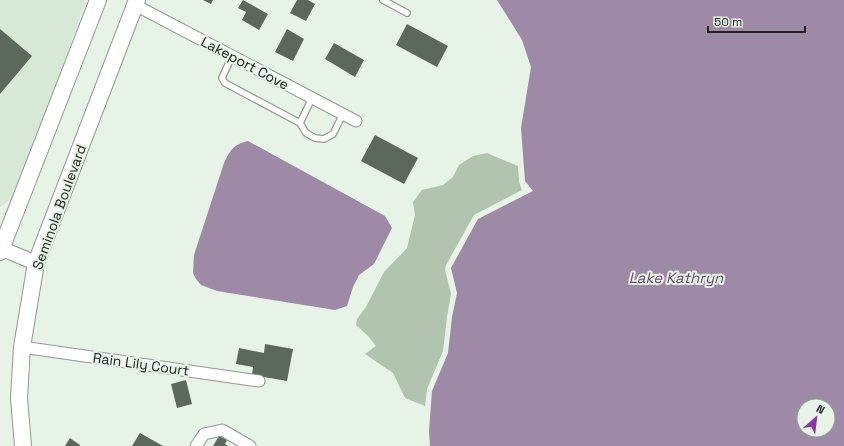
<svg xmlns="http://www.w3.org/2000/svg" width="844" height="446" viewBox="0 0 844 446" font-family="'Space Grotesk',sans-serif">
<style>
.built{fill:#d7e9d6}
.green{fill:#b0c4af}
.water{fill:#9e89a6;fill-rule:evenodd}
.building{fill:#5d685d}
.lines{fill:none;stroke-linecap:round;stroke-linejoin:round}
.service-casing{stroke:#8f9a8e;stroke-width:8}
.minor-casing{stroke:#8f9a8e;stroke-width:13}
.tertiary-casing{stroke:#8f9a8e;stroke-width:16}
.secondary-casing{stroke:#8f9a8e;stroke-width:18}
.service{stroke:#fff;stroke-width:5.5}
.minor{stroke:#fff;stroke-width:11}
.tertiary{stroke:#fff;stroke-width:14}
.secondary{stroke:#fff;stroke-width:16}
.labels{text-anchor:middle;stroke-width:4;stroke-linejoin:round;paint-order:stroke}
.street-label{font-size:14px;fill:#20241f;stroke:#e6f3e6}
.water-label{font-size:15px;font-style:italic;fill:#694a74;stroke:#e6f3e6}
</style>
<rect width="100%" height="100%" fill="#e6f3e6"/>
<path class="built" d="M0,0H86L43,121L14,197L0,207Z"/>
<path class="green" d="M487,153L518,166L519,182L522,190L474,215L446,265L445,270L451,294L447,317L443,351L427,389L425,406L405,398L393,373L365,354L376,346L368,336L356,325L357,319L366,307L384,272L407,248L415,215L413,202L422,190L443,185L453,177L459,165L473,156Z"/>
<path class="water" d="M497,0H844V446H430L429,431L432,391L448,353L452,317L457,293L451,268L478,219L533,191L525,181L521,128L531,67L522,40ZM804,406H828V430H804Z
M248,141L385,216L392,228L374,264L359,275L353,287L347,306L335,310L217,291L201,285L196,279L193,273L194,255L224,163C231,149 233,145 248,141Z"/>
<path class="building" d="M203,0H213L211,4Z
M243,0L268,14L259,30L242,20L246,12L238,8Z
M297,0H308L315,4L306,21L290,13Z
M407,24L448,46L437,67L396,45Z
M0,29L32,56L0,94Z
M287,29L304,39L293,61L275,52Z
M334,43L364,60L355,77L325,59Z
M375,135L418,158L404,184L361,161Z
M265,344L293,349L287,381L252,375L253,367L236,364L239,348L264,353Z
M186,380L192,404L177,408L171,384Z
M140,433L163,446H132Z
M219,436L227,440L225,444L228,446H213Z
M70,438L80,445V446H65Z"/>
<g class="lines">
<defs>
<path id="service" d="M383,0L407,13
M232,56L222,78L225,83L300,123L306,133L315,138L324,139L333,134L343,114
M300,123L312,98"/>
<path id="minor" d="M135,5L356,121
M22,347L259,381
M196,446L204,434L222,430L250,446"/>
<path id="tertiary" d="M0,248L36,263"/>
<path id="secondary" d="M0,252L98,0
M23,446L19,398L22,347L36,263L137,0"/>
</defs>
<use href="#service" class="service-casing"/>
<use href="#minor" class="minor-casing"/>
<use href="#tertiary" class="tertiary-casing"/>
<use href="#secondary" class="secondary-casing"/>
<use href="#service" class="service"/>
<use href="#minor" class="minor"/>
<use href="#tertiary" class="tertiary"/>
<use href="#secondary" class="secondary"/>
</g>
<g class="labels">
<g class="street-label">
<text transform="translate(245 63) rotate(28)" y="5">Lakeport Cove</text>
<text transform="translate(59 207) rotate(-70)" y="5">Seminola Boulevard</text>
<text transform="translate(141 364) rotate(8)" y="5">Rain Lily Court</text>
</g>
<g class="water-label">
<text x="676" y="283">Lake Kathryn</text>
</g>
</g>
<g transform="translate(816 418) rotate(28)"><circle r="19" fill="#e6f3e6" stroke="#97a096"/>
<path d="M0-3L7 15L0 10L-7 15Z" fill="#8834a3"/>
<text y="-6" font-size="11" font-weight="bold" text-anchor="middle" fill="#20241f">N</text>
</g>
<path d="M708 26v6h97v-6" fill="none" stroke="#20241f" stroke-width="2"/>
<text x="714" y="26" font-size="12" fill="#20241f" stroke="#e6f3e6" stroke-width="3" paint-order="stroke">50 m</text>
</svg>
